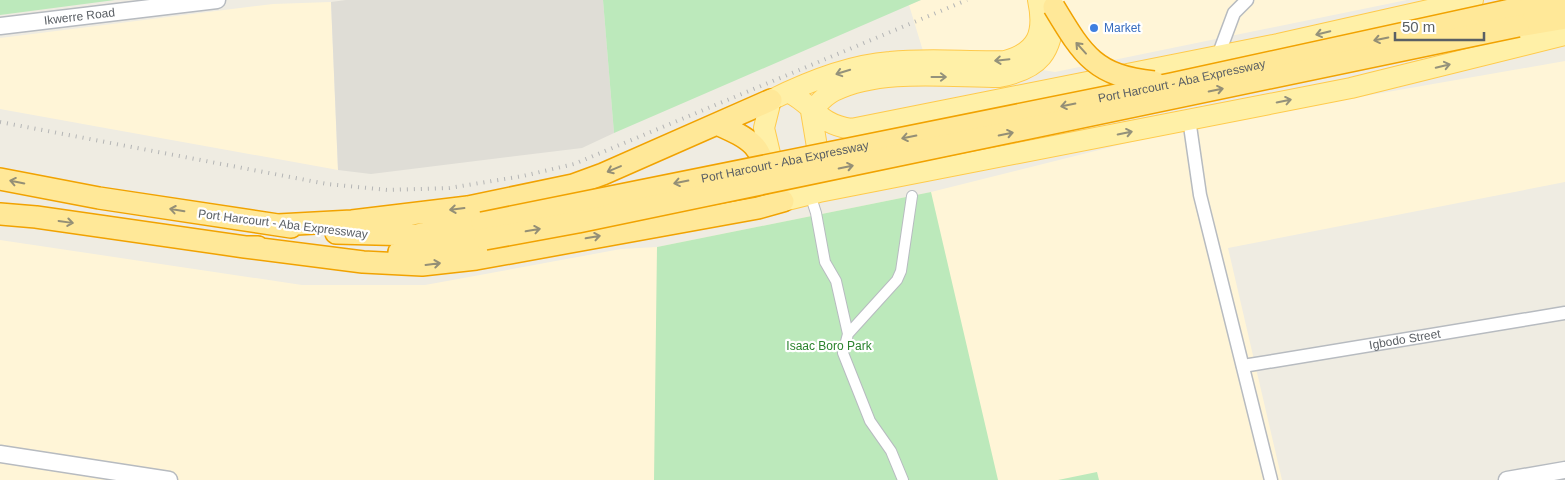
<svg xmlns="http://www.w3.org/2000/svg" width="1565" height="480" viewBox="0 0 1565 480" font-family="Helvetica,sans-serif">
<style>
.commercial{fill:#fff5d7}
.industrial{fill:#dfddd6}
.green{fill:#bce9bb}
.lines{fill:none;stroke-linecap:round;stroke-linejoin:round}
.pedestrian-casing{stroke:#b7bbc0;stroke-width:12}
.minor-casing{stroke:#b7bbc0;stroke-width:15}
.tertiary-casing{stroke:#b7bbc0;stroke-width:19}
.primary-casing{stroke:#ffca4b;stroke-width:22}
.trunk-casing{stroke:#f1a200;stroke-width:24}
.pedestrian{stroke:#fff;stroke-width:10}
.minor{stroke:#fff;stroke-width:12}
.tertiary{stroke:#fff;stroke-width:16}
.primary{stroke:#fff0a7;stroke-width:20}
.trunk{stroke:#ffe898;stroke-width:21}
.rail{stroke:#b4b5b5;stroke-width:4;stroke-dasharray:1 6;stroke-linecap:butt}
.trunk-bridge-casing{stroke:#f1a200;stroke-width:24;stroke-linecap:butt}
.trunk-bridge{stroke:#ffe898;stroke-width:21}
.oneway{stroke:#94927b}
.oneway2{stroke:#948f76}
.shop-dot{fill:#3f7fe0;stroke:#fff;stroke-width:2}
.labels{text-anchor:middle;stroke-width:4.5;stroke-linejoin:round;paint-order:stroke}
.street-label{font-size:12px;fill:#5a5f64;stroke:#fff}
.shop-label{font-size:12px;fill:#366cbe;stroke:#fff;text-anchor:start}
.park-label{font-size:12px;fill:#2b832e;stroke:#fff}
</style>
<rect width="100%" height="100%" fill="#efece2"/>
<path class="commercial" d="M921,0H1407L1055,72L923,51L909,5Z
M331,2L338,170L0,109V38L273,4Z
M1565,61V182L1228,248L1282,480H0V240L302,285H425L621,249L657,247L931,192L1199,125Z"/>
<path class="industrial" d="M346,0H603L614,133L582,148L371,174L338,170L331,2Z"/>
<path class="green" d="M0,0H115L0,15Z
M603,0H921L614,133Z
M931,192L998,480H654L657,247Z
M1097,472L1099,480H1058Z"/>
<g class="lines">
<defs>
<path id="pedestrian" d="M810,194L816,213L825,262L836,281L848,334L843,353L870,421L891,451L903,480
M848,334L897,280L901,271L912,196"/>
<g id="minor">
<path d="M1218,56L1234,13L1247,0"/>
<path d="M1189,119L1200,195L1271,480"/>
<path id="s1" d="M1243,366L1565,313"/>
</g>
<g id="tertiary">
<path id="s2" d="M0,26L217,0"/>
<path d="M0,454L169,480"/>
<path d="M1507,480L1565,470"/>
</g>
<path id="primary" d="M1038,0C1045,33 1038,52 1005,61C967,62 928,58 890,62C849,65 807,82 771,100L764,128L779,192L783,201L819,192L1351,88L1565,35
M788,92C814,105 818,124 851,129L1278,44L1473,0
M811,111C818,104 825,95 834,91C880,68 949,77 999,77C1040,69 1053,52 1054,12
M811,111L821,171"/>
<path id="trunk" d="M1515,9L1565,0
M1518,26L1565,18
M717,124C748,138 767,146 764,184
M0,179L99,198L291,227
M0,214L36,217L245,247H258
M278,225L352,221L468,207L573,185L603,174L771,100
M336,233L416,235L482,223
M245,247L363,262L422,265L476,259L758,208L783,201
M399,252H414L485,239"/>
</defs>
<use href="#pedestrian" class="pedestrian-casing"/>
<use href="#minor" class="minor-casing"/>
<use href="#tertiary" class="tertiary-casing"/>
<use href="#primary" class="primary-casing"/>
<use href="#trunk" class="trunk-casing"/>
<use href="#pedestrian" class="pedestrian"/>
<use href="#minor" class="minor"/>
<use href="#tertiary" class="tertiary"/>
<use href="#primary" class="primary"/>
<use href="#trunk" class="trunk"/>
<path class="rail" d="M0,122L327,184L388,190L449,188L523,176L574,164L967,0"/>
<defs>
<g id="trunk-bridge">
<path d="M1054,7C1083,55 1095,76 1154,82"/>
<path id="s3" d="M482,223L1171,84L1515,9"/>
<path d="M485,239L578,222L1518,26"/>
</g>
</defs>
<use href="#trunk-bridge" class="trunk-bridge-casing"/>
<use href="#trunk-bridge" class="trunk-bridge"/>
</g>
<defs><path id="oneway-shaft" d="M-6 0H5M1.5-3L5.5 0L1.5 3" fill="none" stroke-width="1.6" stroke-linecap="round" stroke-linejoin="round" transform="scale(1.25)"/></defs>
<g class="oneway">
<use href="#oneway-shaft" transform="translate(1323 33) rotate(167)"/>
<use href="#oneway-shaft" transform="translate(1002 60) rotate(174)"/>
<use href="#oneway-shaft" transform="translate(1443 66) rotate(-14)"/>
<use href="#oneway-shaft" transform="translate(843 72) rotate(163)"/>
<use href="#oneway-shaft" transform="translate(939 77)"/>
<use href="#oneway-shaft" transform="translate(1284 101) rotate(-11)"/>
<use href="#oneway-shaft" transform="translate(1125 133) rotate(-12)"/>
</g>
<g class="oneway2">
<use href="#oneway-shaft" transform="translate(1381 39) rotate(168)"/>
<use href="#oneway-shaft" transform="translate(1081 48) rotate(-132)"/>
<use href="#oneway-shaft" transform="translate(1216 90) rotate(-12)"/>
<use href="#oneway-shaft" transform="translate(1068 105) rotate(169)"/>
<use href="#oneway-shaft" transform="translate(1006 134) rotate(-12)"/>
<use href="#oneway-shaft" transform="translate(909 137) rotate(169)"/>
<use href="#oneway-shaft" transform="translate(846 167) rotate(-12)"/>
<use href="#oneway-shaft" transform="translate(614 169) rotate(157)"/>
<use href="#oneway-shaft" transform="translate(17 182) rotate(-169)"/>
<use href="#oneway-shaft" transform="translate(681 182) rotate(169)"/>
<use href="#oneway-shaft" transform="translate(457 209) rotate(173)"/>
<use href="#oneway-shaft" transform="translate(177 210) rotate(-171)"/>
<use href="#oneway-shaft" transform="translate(66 222) rotate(8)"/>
<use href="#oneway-shaft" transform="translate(533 230) rotate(-10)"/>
<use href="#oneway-shaft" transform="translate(593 237) rotate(-10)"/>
<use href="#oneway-shaft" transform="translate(433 264) rotate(-7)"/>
</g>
<circle class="shop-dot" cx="1094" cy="28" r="5"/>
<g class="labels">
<g class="street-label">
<text dy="4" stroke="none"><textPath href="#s2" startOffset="80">Ikwerre Road</textPath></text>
<text dy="4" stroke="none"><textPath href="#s3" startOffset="714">Port Harcourt - Aba Expressway</textPath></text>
<text dy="4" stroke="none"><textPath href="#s3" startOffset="309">Port Harcourt - Aba Expressway</textPath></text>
<text transform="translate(283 224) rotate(7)" y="4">Port Harcourt - Aba Expressway</text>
<text dy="4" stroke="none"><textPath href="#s1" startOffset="164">Igbodo Street</textPath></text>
</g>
<g class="shop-label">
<text x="1104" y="32">Market</text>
</g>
<g class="park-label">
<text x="829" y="350">Isaac Boro Park</text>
</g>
</g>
<path d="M1395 32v8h89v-8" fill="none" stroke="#5a5f64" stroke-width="2.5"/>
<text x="1402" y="32" font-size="15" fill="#5a5f64" stroke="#ffffff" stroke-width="4" paint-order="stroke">50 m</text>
</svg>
